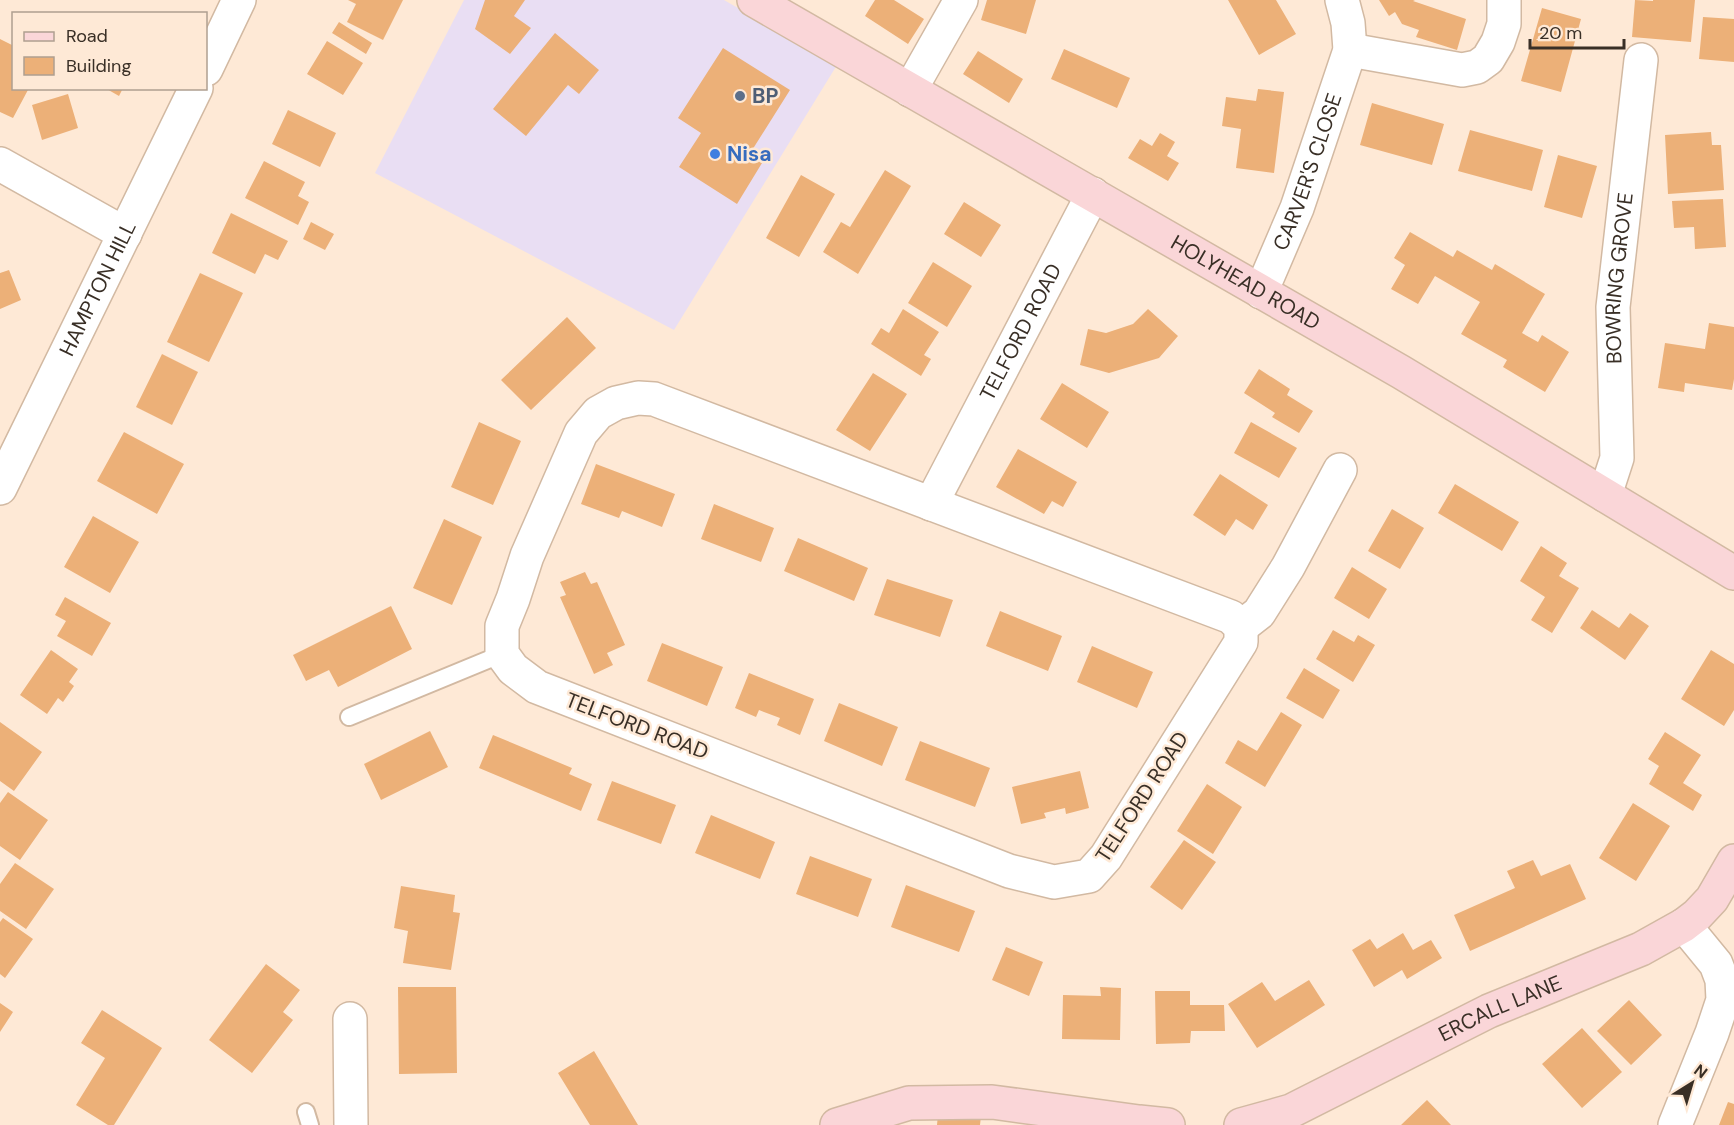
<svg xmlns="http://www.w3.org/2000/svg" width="1734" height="1125" viewBox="0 0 1734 1125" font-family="'DM Sans',sans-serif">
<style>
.commercial{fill:#e9def3}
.building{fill:#ecb078}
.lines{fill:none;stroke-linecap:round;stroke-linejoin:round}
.lane-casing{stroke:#d2b9a2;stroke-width:20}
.street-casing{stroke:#d2b9a2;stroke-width:36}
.secondary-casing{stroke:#d2b9a2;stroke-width:36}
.lane{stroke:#fff;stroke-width:16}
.street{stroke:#fff;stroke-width:33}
.secondary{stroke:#fad6d8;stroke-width:33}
.service-dot{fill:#5c6f8a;stroke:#fee9d6;stroke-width:2}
.shop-dot{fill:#3f7fe0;stroke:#fee9d6;stroke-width:2}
.labels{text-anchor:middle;stroke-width:5;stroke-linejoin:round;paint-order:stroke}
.service-label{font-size:21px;font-weight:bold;fill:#4e5e75;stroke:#fee9d6;text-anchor:start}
.shop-label{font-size:21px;font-weight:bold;fill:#366cbe;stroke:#fee9d6;text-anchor:start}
.street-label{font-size:21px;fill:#392f26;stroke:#fee9d6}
</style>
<rect width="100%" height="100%" fill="#fee9d6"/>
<path class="commercial" d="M464,0H724L837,65L674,330L375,173Z"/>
<path class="building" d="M348,0H403L383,40L347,22L356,4Z
M485,0H525L514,16L531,28L510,54L475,29Z
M875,0H894L924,19L908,44L865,16Z
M987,0H1036L1026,34L981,20Z
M1228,0H1276L1296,34L1259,55Z
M1379,0H1415L1413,1L1466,19L1457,50L1416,37L1419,30L1402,24L1395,12L1389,16Z
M1635,0L1653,1V0H1695L1691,42L1632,37Z
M1542,8L1581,19L1561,92L1521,81Z
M1703,17L1734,19V62L1699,59Z
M339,22L372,43L366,54L332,33Z
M555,33L599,70L579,94L568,85L526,136L493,109Z
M0,39L14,46V88H29L13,118L0,112Z
M327,41L363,63L343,95L307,74Z
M723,48L790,90L749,155L762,163L737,204L679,167L701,133L678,118Z
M1064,49L1130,78L1117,108L1051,79Z
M978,51L1023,79L1009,103L963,74Z
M105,88H123L119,96Z
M1258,89L1284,92L1274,173L1236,168L1241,129L1222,126L1226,97L1256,101Z
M68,94L78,128L42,140L32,105Z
M1372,103L1444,124L1432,165L1360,145Z
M288,110L336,133L320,167L272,144Z
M1470,130L1543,150L1532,191L1458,171Z
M1711,132L1712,145H1721L1724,190L1668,194L1665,135Z
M1160,133L1175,142L1167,156L1179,163L1168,181L1128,158L1140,139L1152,146Z
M1558,155L1597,166L1582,218L1544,207Z
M264,161L305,182L298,196L309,202L298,225L245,198Z
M885,170L911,186L858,274L823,252L841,222L850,227Z
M801,175L835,194L799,257L766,238Z
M1723,199L1726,247L1695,249L1694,227L1674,228L1672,201Z
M964,202L1001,225L981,257L944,234Z
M231,213L288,241L278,260L265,254L255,274L212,253Z
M311,222L334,234L325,250L303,239Z
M1410,232L1453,257L1457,250L1492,270L1495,264L1545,294L1522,333L1538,342L1542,335L1569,352L1545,392L1503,367L1507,360L1461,334L1480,302L1435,276L1418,304L1391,289L1405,265L1394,258Z
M933,262L972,286L947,327L908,303Z
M9,270L21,300L0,309V273Z
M200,273L243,293L209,362L167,342Z
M903,309L939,332L924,355L931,359L921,376L871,344L881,328L889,333Z
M1148,309L1178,336L1159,358L1109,373L1080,365L1088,329L1106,333L1133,324Z
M567,317L596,348L531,410L501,380Z
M1709,323L1734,327V379L1732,390L1685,383L1684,392L1658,388L1665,343L1705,349Z
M162,354L198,372L172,425L136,407Z
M1259,369L1290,389L1287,395L1313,411L1299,433L1272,417L1275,413L1244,393Z
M873,373L907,394L870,451L836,430Z
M1062,383L1109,412L1087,448L1040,419Z
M479,422L521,441L493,505L451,487Z
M1251,422L1297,448L1279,478L1234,453Z
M124,432L184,464L157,514L97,481Z
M1018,449L1077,482L1063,507L1052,501L1044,514L996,487Z
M596,464L675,494L662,527L622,511L619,518L581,504Z
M1220,474L1268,505L1253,530L1236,519L1225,536L1193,515Z
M1455,484L1519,522L1502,551L1438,513Z
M714,504L774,528L761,562L701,539Z
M1392,509L1424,528L1400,569L1368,551Z
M93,516L139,542L110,593L64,567Z
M444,519L482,537L452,605L413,588Z
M798,538L868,568L854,601L784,571Z
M1541,546L1567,563L1559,576L1579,588L1552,633L1531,620L1545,597L1520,581Z
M1352,567L1387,589L1369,619L1334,598Z
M585,572L591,584L597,582L625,645L607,653L613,665L594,674L560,597L566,595L560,582Z
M887,579L953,600L940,637L874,615Z
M65,597L111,623L92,656L57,636L66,621L55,615Z
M391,606L412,649L338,687L329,670L306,681L293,655Z
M1592,610L1619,628L1630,613L1649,626L1625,660L1580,628Z
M1000,611L1062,636L1048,671L986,646Z
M1333,630L1354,642L1358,635L1375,645L1353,682L1316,659Z
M662,643L723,667L707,706L647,681Z
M1092,646L1153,672L1137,708L1077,682Z
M51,650L78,669L69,682L74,686L63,702L58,698L47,714L20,695Z
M1711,650L1734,664V710L1724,726L1681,699Z
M1304,668L1340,690L1323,719L1286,698Z
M749,673L814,699L800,735L777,725L780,718L759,710L756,717L735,708Z
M839,703L898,727L882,766L824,741Z
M1281,712L1302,725L1265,787L1225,763L1238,740L1257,751Z
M0,722L42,752L14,791L0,781Z
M430,731L448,767L381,800L364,764Z
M1665,732L1701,755L1683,783L1702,795L1693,811L1649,784L1659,766L1648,759Z
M493,735L572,768L569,774L592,784L581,811L479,768Z
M920,741L990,768L975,807L905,780Z
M1080,771L1089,808L1066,814L1065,808L1044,813L1046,818L1021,824L1012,787Z
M612,781L676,805L661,844L597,820Z
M1207,784L1242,807L1213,854L1177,831Z
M8,792L48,820L20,860L0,846V803Z
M1633,803L1670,826L1636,881L1599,858Z
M711,815L775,842L760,879L695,853Z
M1184,840L1216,862L1182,910L1150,887Z
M810,856L872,879L858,917L796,894Z
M1533,860L1541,876L1570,864L1586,899L1470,951L1454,915L1515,888L1507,871Z
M15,863L54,889L26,929L0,911V884Z
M906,885L975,911L959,952L891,927Z
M401,886L455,895L453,912L460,913L451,970L403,963L408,931L394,928Z
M3,918L33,939L5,978L0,974V922Z
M1403,933L1413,950L1431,940L1442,958L1407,979L1402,970L1374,987L1352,950L1370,939L1377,949Z
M1006,947L1043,962L1029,996L992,980Z
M266,964L300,990L283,1012L293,1020L252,1073L209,1040Z
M1309,980L1325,1005L1257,1048L1228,1004L1262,982L1275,1001Z
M398,987H456L457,1073L399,1074Z
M1100,987L1121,988L1120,1040L1062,1039L1063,995L1101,996Z
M1155,991H1190V1005H1224L1225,1031H1191L1190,1043L1156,1044Z
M1629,1000L1662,1035L1631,1065L1597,1031Z
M0,1003L13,1012L0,1032Z
M102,1010L162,1048L114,1125H108L76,1105L105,1058L81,1043Z
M1582,1028L1622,1072L1582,1108L1542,1064Z
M594,1051L638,1125H590L558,1073Z
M1427,1100L1451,1125H1401Z
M1728,1102L1734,1104V1125H1719Z
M938,1114L981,1116L980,1125H937Z"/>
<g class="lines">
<defs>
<path id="lane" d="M349,717L502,654
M306,1112L310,1125"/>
<g id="street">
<path d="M1350,50L1462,70L1477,67L1488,59L1498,42L1504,24V0"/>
<path d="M206,69L239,0"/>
<path d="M910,90L961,0"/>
<path d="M0,164L125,234"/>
<path id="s1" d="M1261,292L1297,208L1350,50L1348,23L1342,0"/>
<path d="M638,398L654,399L1231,617L1241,627V642L1106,857L1089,876L1054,882L1009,871L537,687L513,669L502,654V626L513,599L527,556L581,433L598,413L616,403Z"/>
<path id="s2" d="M0,488L196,88"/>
<path id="s3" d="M1605,495L1617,458L1613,307L1641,60"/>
<path id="s4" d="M931,504L1093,194"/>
<path d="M1241,627L1259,613L1288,567L1340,470"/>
<path d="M350,1019L351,1125"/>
<path d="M1675,1125L1712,1033L1723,1000L1722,980L1716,964L1684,925"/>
</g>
<g id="secondary">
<path id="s5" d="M754,0L1401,372L1734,573"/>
<path d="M837,1125L909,1103L992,1102L1139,1122L1168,1125"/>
<path id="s6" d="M1241,1125L1291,1111L1489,1011L1641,949L1684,925L1697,915L1712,899L1734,861"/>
</g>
</defs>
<use href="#lane" class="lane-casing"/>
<use href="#street" class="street-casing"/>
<use href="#secondary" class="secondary-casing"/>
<use href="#lane" class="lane"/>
<use href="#street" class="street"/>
<use href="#secondary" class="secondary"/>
</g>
<circle class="service-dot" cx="740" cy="96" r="6"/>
<circle class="shop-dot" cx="715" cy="154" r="6"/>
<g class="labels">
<g class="service-label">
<text x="752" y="103">BP</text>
</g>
<g class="shop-label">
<text x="727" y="161">Nisa</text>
</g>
<g class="street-label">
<text dy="7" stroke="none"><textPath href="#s1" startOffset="129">CARVER'S CLOSE</textPath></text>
<text dy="7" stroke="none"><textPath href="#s3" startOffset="219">BOWRING GROVE</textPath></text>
<text dy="7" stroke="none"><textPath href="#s5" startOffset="567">HOLYHEAD ROAD</textPath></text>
<text dy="7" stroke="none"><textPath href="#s2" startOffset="222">HAMPTON HILL</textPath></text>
<text dy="7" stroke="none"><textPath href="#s4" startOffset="194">TELFORD ROAD</textPath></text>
<text transform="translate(637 726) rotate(21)" y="7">TELFORD ROAD</text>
<text transform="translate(1142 797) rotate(-57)" y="7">TELFORD ROAD</text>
<text dy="7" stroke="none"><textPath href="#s6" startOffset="285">ERCALL LANE</textPath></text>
</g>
</g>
<rect x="12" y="12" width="195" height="78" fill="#fee9d6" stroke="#af9f90" stroke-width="1.5"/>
<rect x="24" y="32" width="30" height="9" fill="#fad6d8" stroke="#af9f90" stroke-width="1.5"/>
<text x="66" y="42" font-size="18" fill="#392f26">Road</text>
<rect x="24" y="57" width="30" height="18" fill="#ecb078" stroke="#af9f90" stroke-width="1.5"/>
<text x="66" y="72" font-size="18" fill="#392f26">Building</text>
<g transform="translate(1692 1083) rotate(37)" stroke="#fee9d6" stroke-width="4.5" paint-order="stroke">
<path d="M0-4.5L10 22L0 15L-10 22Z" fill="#392f26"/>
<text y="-9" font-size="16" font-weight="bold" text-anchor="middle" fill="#392f26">N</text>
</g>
<path d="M1530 39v9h94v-9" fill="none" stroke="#392f26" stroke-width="3"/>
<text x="1539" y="39" font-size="18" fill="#392f26" stroke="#fee9d6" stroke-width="4.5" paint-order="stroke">20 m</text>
</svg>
